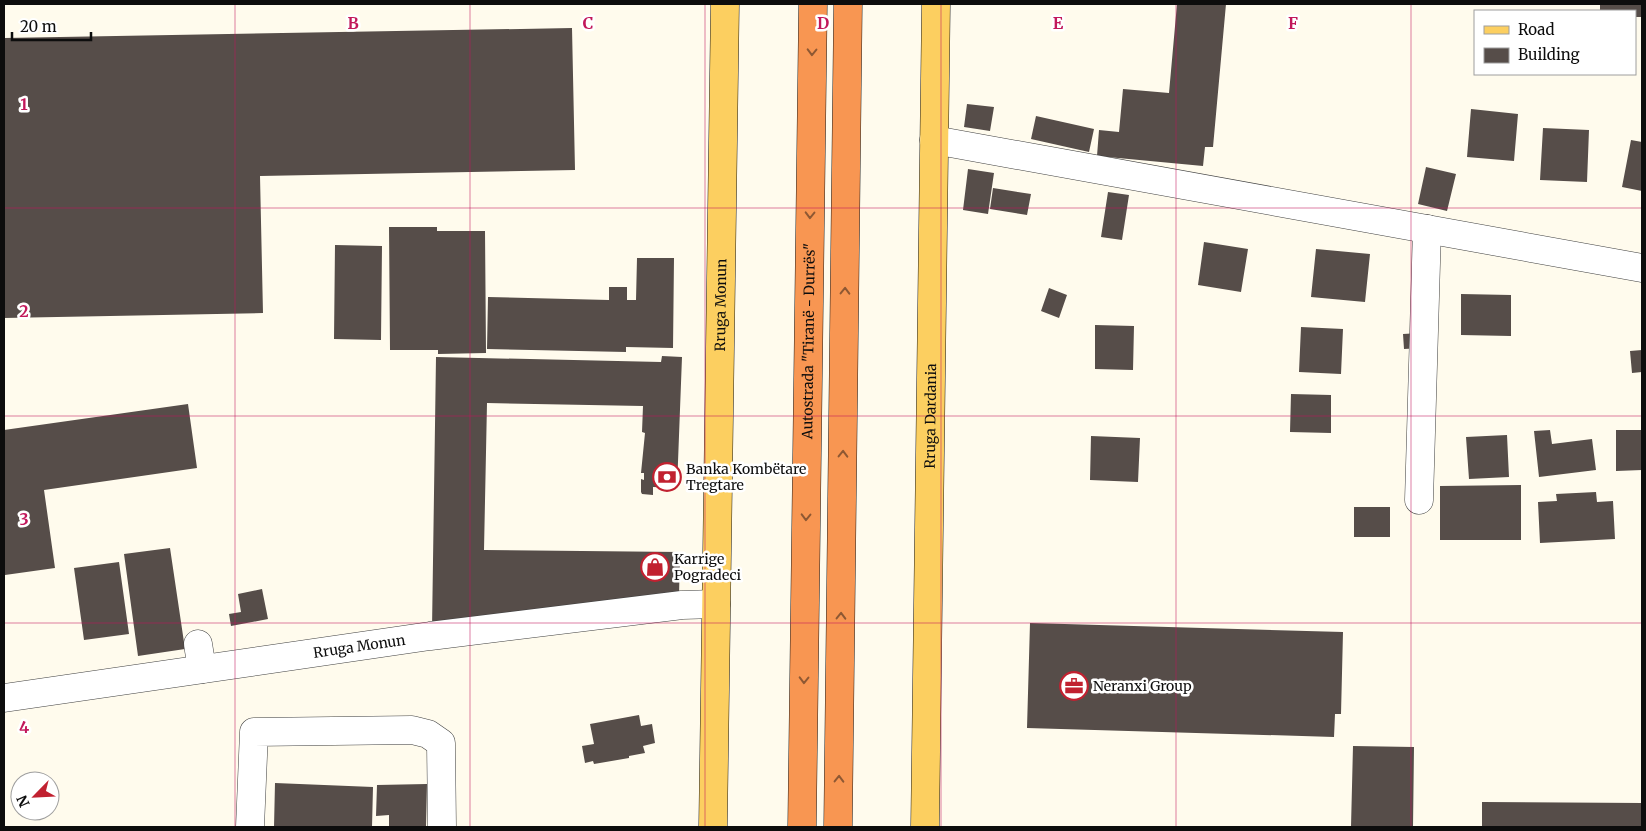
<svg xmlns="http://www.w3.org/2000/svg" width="1646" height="831" viewBox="0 0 1646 831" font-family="Merriweather,serif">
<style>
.building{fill:#564d49}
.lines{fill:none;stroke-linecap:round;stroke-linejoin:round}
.minor-casing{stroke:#404040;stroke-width:29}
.major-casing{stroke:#1e1e1e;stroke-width:29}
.highway-casing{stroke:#1e1e1e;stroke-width:29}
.minor{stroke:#fff;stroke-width:28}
.major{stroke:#fccf60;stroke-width:28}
.highway{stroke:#f89652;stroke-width:28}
.oneway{stroke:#8e5833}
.grid{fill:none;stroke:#c2185b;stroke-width:1;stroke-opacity:0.55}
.labels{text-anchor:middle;stroke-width:5;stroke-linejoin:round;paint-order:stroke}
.street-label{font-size:14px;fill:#0d0d0d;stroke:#fff}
.poi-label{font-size:14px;fill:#0d0d0d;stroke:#fff;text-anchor:start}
.grid-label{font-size:16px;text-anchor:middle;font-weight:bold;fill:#c2185b;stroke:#fff;stroke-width:5;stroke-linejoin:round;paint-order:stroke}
</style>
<rect width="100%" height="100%" fill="#fffbed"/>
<path class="building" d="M1177,4H1226L1213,147H1205L1203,166L1097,156L1099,130L1119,132L1123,89L1169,93Z
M1600,4H1642V17H1635V11H1600Z
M572,28L575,170L260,176L263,313L4,318V38Z
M967,104L994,107L990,131L964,127Z
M1471,109L1518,114L1514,161L1467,157Z
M1036,116L1094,129L1089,152L1031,139Z
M1543,128L1589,130L1587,182L1540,180Z
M1631,140L1642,142V191L1622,187Z
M1426,167L1456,174L1447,211L1418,204Z
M968,169L994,173L988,214L963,210Z
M993,188L1031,194L1027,215L990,209Z
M1108,192L1129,195L1122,240L1101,237Z
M389,227H437V231H485L486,353L438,354V350H390Z
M1204,242L1248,249L1241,292L1198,285Z
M335,245L382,246L381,340L334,339Z
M1316,249L1370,254L1365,302L1311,297Z
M637,258H674L673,348L626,347V352L487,349L488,297L609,300V287H627V300H636Z
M1049,288L1067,295L1059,318L1041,311Z
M1461,294L1511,295V336L1461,335Z
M1095,325L1134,326L1133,370L1095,369Z
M1301,327L1343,329L1341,374L1299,372Z
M1420,333L1421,348L1404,349L1403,334Z
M1642,350V372L1632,373L1630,351Z
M662,356L682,357L677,488L653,487V495L642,494L641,492V479L644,480V473H641L645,433L642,432L643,406L487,403L484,550L680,552L679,596H642L643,602L432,629L436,357L661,362Z
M1291,394L1331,395V433L1290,432Z
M188,404L197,468L44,490L55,568L5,575L4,430Z
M1550,430L1552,444L1592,439L1596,470L1539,477L1534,431Z
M1616,430H1642V470L1616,471Z
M1507,435L1509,477L1469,479L1466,437Z
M1091,436L1140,438L1138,482L1090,480Z
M1521,485V540H1440V486Z
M1596,492L1597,502L1613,501L1615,539L1540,543L1538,502L1557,501L1556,494Z
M1354,507H1390V537H1354Z
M170,548L185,649L138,656L124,554Z
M119,562L129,634L84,640L74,568Z
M262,589L268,619L231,626L229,614L241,612L238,594Z
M1030,623L1343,632L1341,714H1335L1334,737L1027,728Z
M639,715L641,726L652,724L655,743L643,746L645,753L629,756V758L594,764L593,761L585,763L582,746L594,744L590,724Z
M1353,746L1414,747L1413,827H1351Z
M275,783L373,787L372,827H274Z
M427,784L426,827H389V815L376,816L377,785Z
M1482,802L1642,803V827H1482Z"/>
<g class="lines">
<defs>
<g id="minor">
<path d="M934,140L1642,268"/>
<path d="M1419,500L1427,229"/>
<path d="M198,644L202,669"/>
<path id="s1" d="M4,698L430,636L682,605L716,604"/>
<path d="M250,827L254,732L412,730L428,734L441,743L442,827"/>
</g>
<g id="major">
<path id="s2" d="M713,827L725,4"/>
<path id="s3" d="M925,827L936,4"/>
</g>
<g id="highway">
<path id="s4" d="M802,827L813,4"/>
<path d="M838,827L848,4"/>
</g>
</defs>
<use href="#minor" class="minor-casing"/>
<use href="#major" class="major-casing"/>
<use href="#highway" class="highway-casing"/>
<use href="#minor" class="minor"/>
<use href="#major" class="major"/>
<use href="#highway" class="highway"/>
</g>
<defs><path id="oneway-chevron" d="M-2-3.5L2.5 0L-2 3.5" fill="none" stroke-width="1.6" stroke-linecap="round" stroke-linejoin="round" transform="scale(1.25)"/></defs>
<g class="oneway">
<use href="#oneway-chevron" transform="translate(812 52) rotate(91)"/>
<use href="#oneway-chevron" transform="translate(810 215) rotate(91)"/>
<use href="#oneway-chevron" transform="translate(845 291) rotate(-89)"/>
<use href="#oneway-chevron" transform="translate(843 454) rotate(-89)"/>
<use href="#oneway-chevron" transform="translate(806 517) rotate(91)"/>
<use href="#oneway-chevron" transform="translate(841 616) rotate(-89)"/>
<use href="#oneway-chevron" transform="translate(804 680) rotate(91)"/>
<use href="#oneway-chevron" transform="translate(839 779) rotate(-89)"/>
</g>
<path class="grid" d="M235,4V827M470,4V827M705,4V827M941,4V827M1176,4V827M1411,4V827M4,208H1642M4,416H1642M4,623H1642"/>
<defs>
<symbol id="bank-ring" viewBox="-11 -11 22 22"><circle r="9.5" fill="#fff" stroke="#c12130" stroke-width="1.5"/><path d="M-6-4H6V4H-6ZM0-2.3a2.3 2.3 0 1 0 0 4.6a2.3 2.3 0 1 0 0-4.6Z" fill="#c12130"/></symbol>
<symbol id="shop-ring" viewBox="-11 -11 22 22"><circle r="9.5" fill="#fff" stroke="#c12130" stroke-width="1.5"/><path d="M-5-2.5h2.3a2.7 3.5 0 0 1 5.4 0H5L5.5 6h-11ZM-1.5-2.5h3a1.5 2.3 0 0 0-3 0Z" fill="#c12130"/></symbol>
<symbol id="office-ring" viewBox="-11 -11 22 22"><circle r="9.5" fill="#fff" stroke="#c12130" stroke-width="1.5"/><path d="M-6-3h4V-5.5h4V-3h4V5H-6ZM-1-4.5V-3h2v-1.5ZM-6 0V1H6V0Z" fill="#c12130"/></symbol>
</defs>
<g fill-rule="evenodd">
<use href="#bank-ring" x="651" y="461" width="32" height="32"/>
<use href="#shop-ring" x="639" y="551" width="32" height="32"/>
<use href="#office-ring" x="1058" y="670" width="32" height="32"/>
</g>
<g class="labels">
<g class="street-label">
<text dy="5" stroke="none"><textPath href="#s2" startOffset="522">Rruga Monun</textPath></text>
<text dy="5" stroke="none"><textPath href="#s4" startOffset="486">Autostrada "Tiranë - Durrës"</textPath></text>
<text dy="5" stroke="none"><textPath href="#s3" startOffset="411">Rruga Dardania</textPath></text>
<text dy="5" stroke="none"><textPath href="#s1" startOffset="359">Rruga Monun</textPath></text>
</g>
<g class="poi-label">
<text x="686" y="474">Banka Kombëtare<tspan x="686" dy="16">Tregtare</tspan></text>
<text x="674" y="564">Karrige<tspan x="674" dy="16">Pogradeci</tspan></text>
<text x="1093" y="691">Neranxi Group</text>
</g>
</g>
<g class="grid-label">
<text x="353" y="29">B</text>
<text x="588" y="29">C</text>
<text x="823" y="29">D</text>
<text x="1058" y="29">E</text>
<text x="1293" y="29">F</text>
<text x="24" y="110">1</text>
<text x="24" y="317">2</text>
<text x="24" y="525">3</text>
<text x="24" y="733">4</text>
</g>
<rect width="1646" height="831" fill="none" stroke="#0d0d0d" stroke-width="10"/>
<rect x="1474" y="10" width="162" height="65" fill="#ffffff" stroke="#9e9e9e"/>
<rect x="1484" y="26" width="25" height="8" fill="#fccf60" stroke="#9e9e9e"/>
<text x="1518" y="35" font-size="15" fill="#0d0d0d">Road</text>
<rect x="1484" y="48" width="25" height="15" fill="#564d49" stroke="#9e9e9e"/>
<text x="1518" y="60" font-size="15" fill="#0d0d0d">Building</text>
<g transform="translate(35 796) rotate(246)"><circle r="24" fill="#ffffff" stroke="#9e9e9e"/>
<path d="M0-4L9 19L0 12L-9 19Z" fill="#c12130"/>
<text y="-8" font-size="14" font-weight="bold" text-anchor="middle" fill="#0d0d0d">N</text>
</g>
<path d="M12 32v8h79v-8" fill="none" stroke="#0d0d0d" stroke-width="2.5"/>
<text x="20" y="32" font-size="15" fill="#0d0d0d" stroke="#ffffff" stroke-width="4" paint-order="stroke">20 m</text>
</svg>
